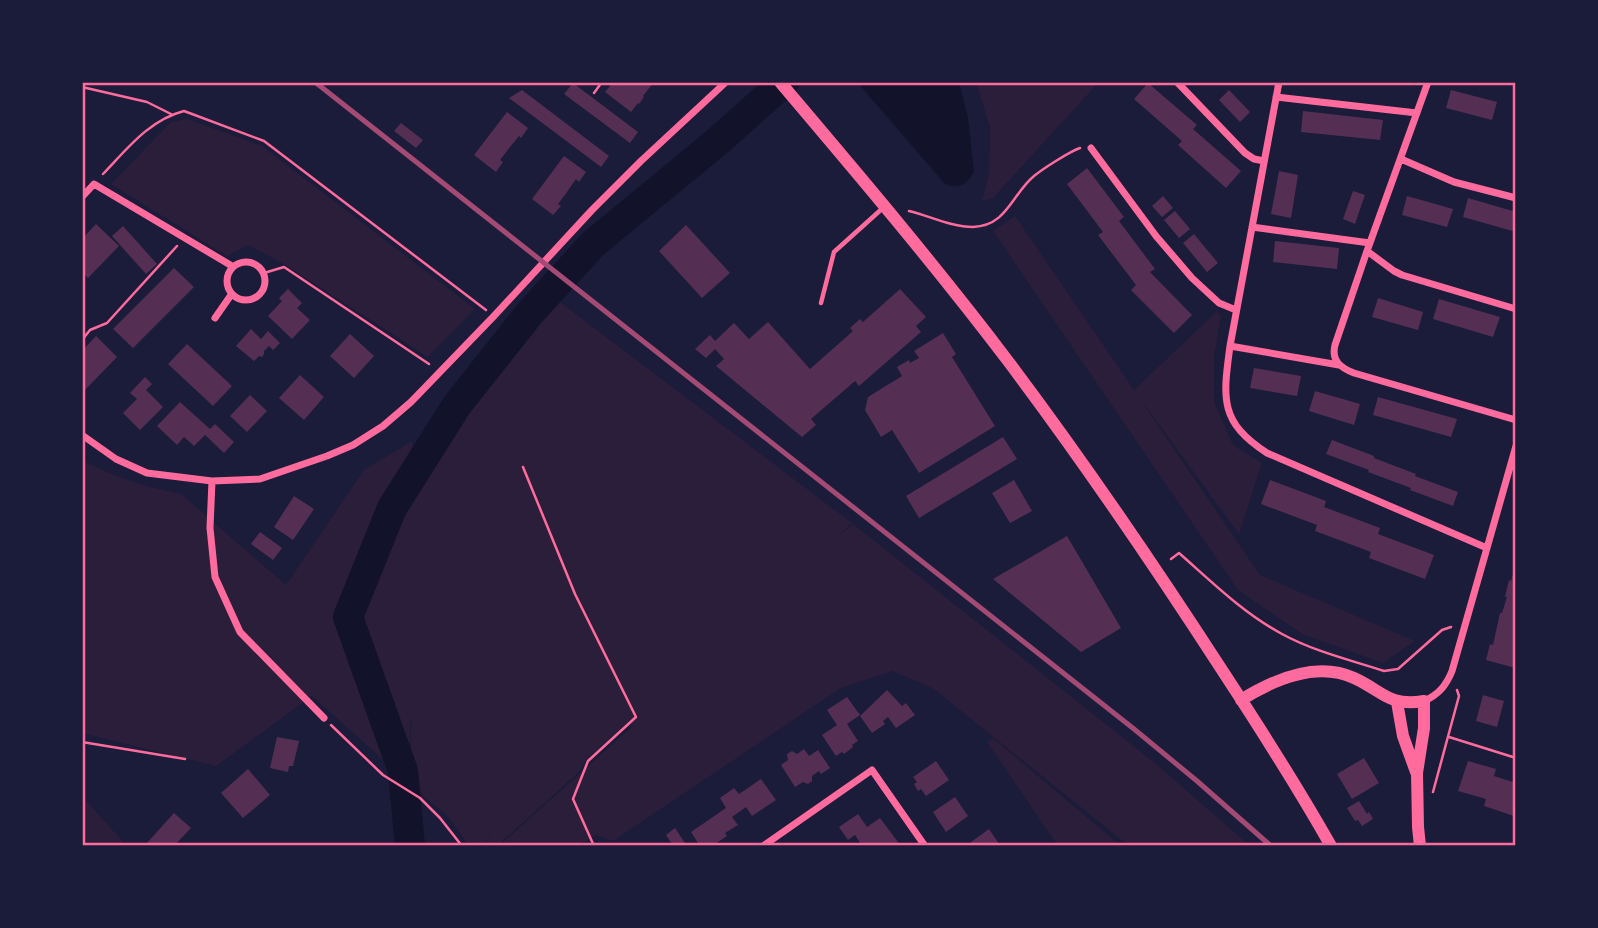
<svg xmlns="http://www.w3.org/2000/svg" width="1598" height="928" viewBox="0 0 1598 928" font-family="'Noto Sans',sans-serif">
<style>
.green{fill:#2a1e3b}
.water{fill:#12122b}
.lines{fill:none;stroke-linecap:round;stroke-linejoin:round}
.river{stroke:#12122b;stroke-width:30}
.building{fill:#542f53}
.path{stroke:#ff6b9d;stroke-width:2.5}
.service{stroke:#ff6b9d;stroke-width:4.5}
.minor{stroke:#ff6b9d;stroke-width:7}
.secondary{stroke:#ff6b9d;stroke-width:12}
.rail{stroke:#a44b75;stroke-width:5}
.neatline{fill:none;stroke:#ff6b9d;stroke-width:2.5}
</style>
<rect width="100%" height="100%" fill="#1b1b3a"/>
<path class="green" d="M976,82H1099L993,198L982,201L989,174L990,127Z
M187,119L262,146L475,309L428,357L284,264L248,245L227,256L111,184L171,122Z
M1015,216L1134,390L1216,312L1221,315L1214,357V402L1233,445L1262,463L1239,534L1138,396L1260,575L1415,641L1383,663L1302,634L1238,590L993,231Z
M552,296L852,523L835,539L853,524L1155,763L1250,846H1129L934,689L893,671L841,688L613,841L595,835L580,846H503L502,843L632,727L629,721L585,761L579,772L500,843L501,846H484L493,832L483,846H469L448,816L422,795L411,765V710L409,766L380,757L312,696L216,766L82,733V461L114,475L146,486L181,494L286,585L364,470L412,441L417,481L450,429L471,399Z
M993,738L1121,846H1058L987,742Z
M82,796L127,846H82Z"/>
<path class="water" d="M857,82H959L968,118L974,172C967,184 959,190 945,184Z"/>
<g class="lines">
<path class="river" d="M410,846L403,771L348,617L392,508L457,405L530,313L593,244L718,141L784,82"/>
</g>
<path class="building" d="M613,82H654L643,96L644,97L639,104L638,103L631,112L605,92Z
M573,83L638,132L630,143L564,94Z
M1148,83L1197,125L1193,129L1241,171L1226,188L1178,145L1182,141L1134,99Z
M522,90L609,156L601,167L509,98Z
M1229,90L1250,112L1240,122L1219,100Z
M1451,90L1497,102L1492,120L1446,108Z
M1303,111L1383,120L1380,140L1301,132Z
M507,112L528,128L521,138L519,136L510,147L500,160L503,162L496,172L474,155Z
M401,123L423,140L416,148L394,131Z
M564,156L586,172L579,182L576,179L567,192L558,204L561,206L553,215L532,199Z
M1087,168L1124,217L1119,221L1155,269L1150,272L1192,315L1174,333L1131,290L1136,285L1098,235L1103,232L1067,184Z
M1279,171L1298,175L1291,218L1271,214Z
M1353,191L1365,195L1355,224L1343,219Z
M1163,196L1173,208L1162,217L1152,206Z
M1407,196L1453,209L1447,227L1402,215Z
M1468,198L1516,212V232L1463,217Z
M1175,211L1190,229L1179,238L1164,220Z
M96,224L119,246L88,278L82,272V239Z
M686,225L730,273L702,298L659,251Z
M123,226L157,264L146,274L112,236Z
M1194,234L1218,263L1207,272L1183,243Z
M1275,241L1339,248L1337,269L1273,262Z
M174,268L194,287L133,348L113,329Z
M288,289L302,303L297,308L310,320L292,339L268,316L282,301L279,298Z
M900,289L926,317L916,326L921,332L859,386L855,381L811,419L816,425L802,437L716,366L724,359L715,349L706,358L695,349L710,335L715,341L734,323L749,339L768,322L810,369L853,331L850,328L860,319L863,322Z
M1378,298L1423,312L1418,330L1372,317Z
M1439,299L1500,317L1493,337L1433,319Z
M251,329L261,339L268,331L280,343L273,350L269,346L264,351V354L262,357L259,356L254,361L236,346Z
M943,333L956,354L952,357L995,426L919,473L892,430L881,437L865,410L868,397L902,376L897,367L909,360L910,363L919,358L914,351Z
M350,334L374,356L354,378L330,356Z
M96,336L117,357L82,393V351Z
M187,344L232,386L213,406L168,364Z
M1254,368L1301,376L1297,396L1250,388Z
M300,375L324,397L304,420L279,398Z
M145,377L152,384L146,390L163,407L140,430L123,413L137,399L130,393Z
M1315,391L1360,404L1354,425L1309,411Z
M250,395L267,411L247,432L230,416Z
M1378,397L1457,419L1451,437L1373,415Z
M180,402L210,429L215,424L234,442L224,453L205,435L194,446L184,437L177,445L157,426Z
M1003,437L1017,459L919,518L906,496Z
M1332,440L1374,456V458L1416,474L1415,476L1458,492L1453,506L1410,490L1411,488L1368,472L1369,470L1326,454Z
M1014,480L1032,511L1010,523L992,493Z
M1270,480L1326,501L1324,507L1380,528L1378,534L1434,555L1425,579L1369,558L1371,552L1315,531L1317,525L1261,504Z
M294,496L314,509L293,540L274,527Z
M260,532L282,548L273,560L251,544Z
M1067,536L1121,628L1081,652L993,579Z
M1515,567L1516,665L1515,668L1486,660L1490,644L1493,645L1500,613H1502L1507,597H1505L1509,580L1511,581Z
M887,690L902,706L906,703L915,715L896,728L888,717L883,721L885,724L872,733L860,716Z
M1483,695L1504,701L1497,727L1476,721Z
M847,697L860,715L847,724L858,741L852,745L853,747L844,754L842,752L836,756L822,735L837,725L827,710Z
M277,737L299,741L293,766H289L288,772L270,768Z
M804,749L809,756L818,750L830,768L821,774L819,771L812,776V781L808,784L803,782L795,787L781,765L788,760L787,754L792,751L797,754Z
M1364,758L1379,783L1352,799L1337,774Z
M936,761L949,780L926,796L921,789L918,791L914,784L917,782L913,777Z
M1468,761L1496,769L1494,776L1516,783V809L1514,816L1484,806L1486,799L1458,791Z
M248,769L270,795L243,818L221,793Z
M761,779L776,800L752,816L746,807L732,817L738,825L725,833L727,836L712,846H700L691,832L726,808L720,798L734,788L739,794Z
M955,797L968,816L946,832L933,812Z
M1359,801L1367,814L1369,812L1373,819L1362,826L1358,820L1355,821L1347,808Z
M174,813L191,828L174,846H148L146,844Z
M858,814L867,827L880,818L901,846H862L855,835L848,840L839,827Z
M675,828L687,846H669L672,844L666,835Z
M989,829L999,844L996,846H974L971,842Z"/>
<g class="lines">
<path class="path" d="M82,87L147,102L171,114
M594,93L602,82
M103,174C127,149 149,120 184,111L264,141L486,310
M909,211C930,216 951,227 973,227C1007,226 1012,194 1034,176C1044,168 1069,152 1080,148
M264,273L284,267L429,364
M82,340L90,330L107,323L177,246
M523,467L575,594L636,717L588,761L573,799L594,846
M1171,559L1179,553C1212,582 1243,613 1282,634C1313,651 1350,660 1384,671L1398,669L1442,630L1451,627
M331,725L383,775L420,798L440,818L462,846
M1449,737L1516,758
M82,742L185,759
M1433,792L1459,696L1457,690"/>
<path class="service" d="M821,303L834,252L884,207"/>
<path class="minor" d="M1177,82L1245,153L1254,159L1264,161
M1279,82L1230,346C1223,398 1219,422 1267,453L1487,548
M1428,82L1367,251L1335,345C1331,361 1341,368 1354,373L1516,420
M1276,97L1417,113
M1091,148L1156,236L1192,278L1219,303L1236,310
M1401,159L1454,182L1516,198
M82,197L94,184L232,266
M1252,227L1370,243
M1367,251L1394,271L1402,275L1516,309
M227 281a19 19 0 1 1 38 0a19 19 0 1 1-38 0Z
M215,318L231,295
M1230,346L1339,365
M82,435L116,459L147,473L212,481L260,479L327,456L353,445L383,426L411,402L494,316L592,210L641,161L726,82
M212,481L210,528L215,577L240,632L324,718
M1424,701C1438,695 1446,686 1452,671L1516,446
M763,846L872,770L925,846"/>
<path class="secondary" d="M780,82C858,174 936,266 1008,361C1084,462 1154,565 1222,670C1260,728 1297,786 1331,846
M1241,700C1273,680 1317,661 1354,678C1383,691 1388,707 1424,701V728L1417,773L1418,827L1420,846
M1397,702L1403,736L1416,772"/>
<path class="rail" d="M315,82L1134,729L1197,781L1271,846"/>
</g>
<rect width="1598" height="928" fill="none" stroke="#1b1b3a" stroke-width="168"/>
<rect x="84" y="84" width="1430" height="760" class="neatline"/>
</svg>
